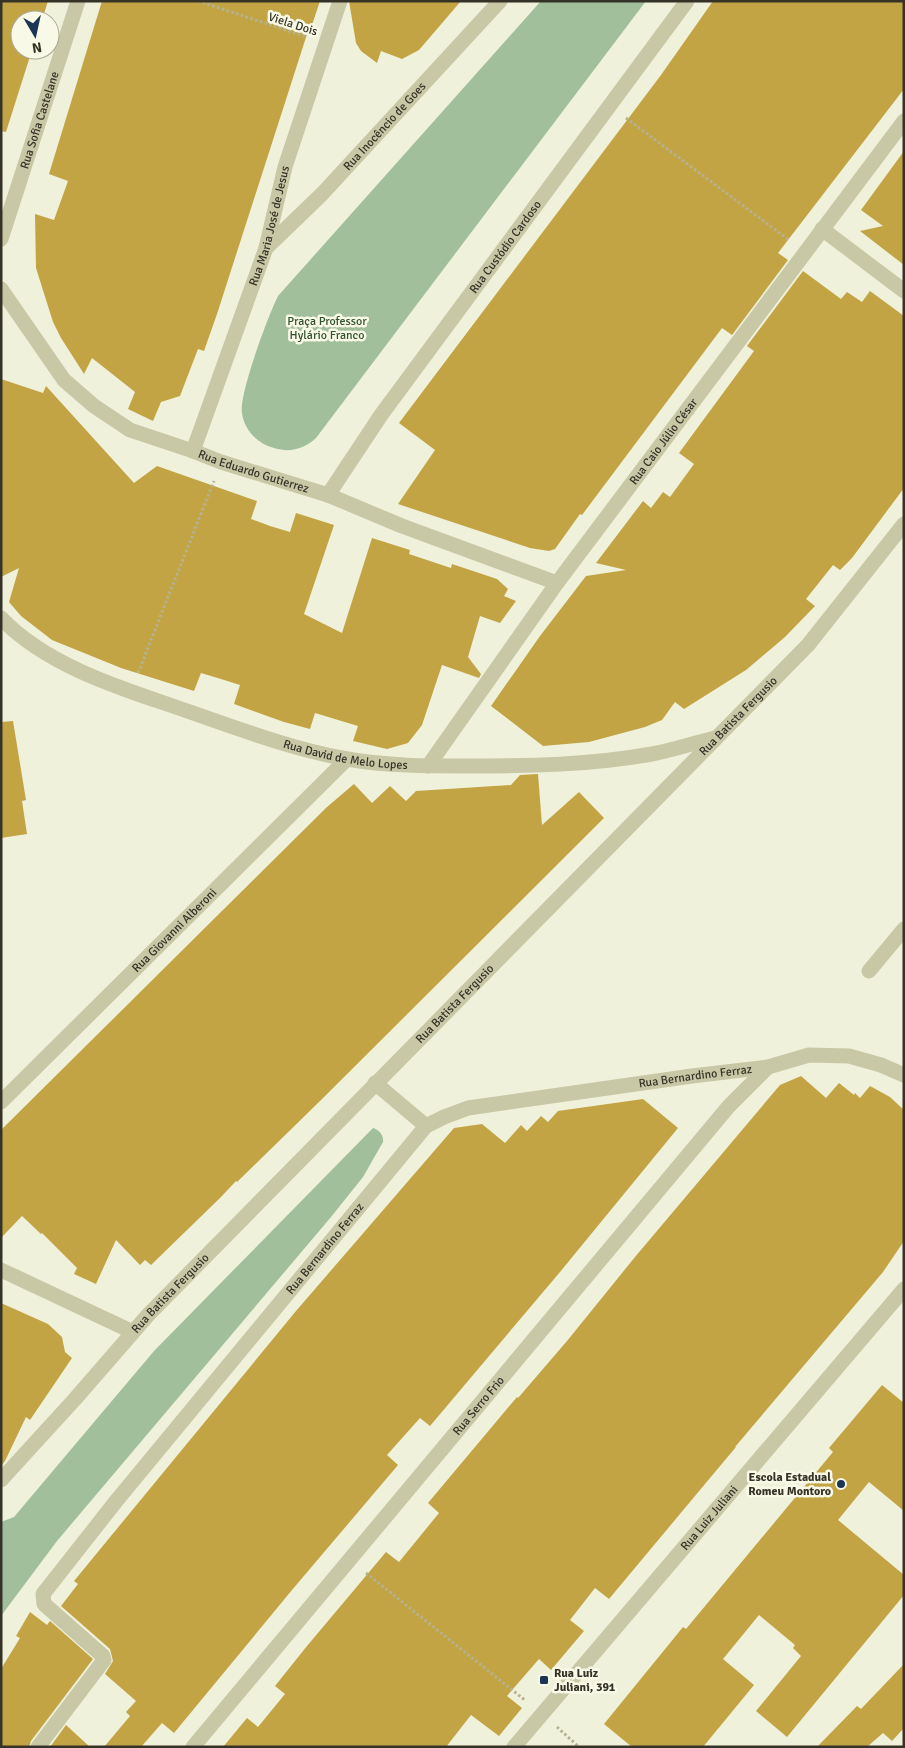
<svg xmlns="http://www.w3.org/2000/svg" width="905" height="1748" viewBox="0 0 905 1748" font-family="Signika,sans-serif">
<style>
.green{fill:#a0bf9a}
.building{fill:#c3a445}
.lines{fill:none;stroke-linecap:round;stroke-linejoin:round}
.path{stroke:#b4b290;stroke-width:3;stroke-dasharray:2.5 2.5;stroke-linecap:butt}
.minor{stroke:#c8c7a6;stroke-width:15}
.poi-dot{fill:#1d3555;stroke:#f8f9e6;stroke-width:2}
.labels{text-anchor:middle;stroke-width:5;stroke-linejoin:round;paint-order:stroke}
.street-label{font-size:12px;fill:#353227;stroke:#f8f9e6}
.park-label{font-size:12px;fill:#30522b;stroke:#f8f9e6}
.poi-label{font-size:12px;font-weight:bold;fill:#353227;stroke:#f8f9e6;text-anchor:end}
</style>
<rect width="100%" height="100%" fill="#f0f1da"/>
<path class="green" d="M541,1H646L316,438C304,449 290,453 274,448C258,444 244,430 242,413C239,394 268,316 278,296Z
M373,1128C379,1130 384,1135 383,1142L363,1177L331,1217L57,1541L1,1616V1522L14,1517L154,1351Z"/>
<path class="building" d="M1,1H48L42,20H20V50H32L6,132L1,131Z
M102,1H320L311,28H309L217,314L204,351L198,349L180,396L161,402L153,421L128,409L135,392L92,358L84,374L61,338L53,322L36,268L35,214L54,220L68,181L49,174Z
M349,1H461L419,50L402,59L381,51L377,63L361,51L356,43Z
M713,1H904V89L778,253L788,260L732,335L722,328L582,515L580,514L555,549L549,551L530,548L398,504L435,450L399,423L661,75Z
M904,151V265L860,231L883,226L861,210Z
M803,271L841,299L847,292L862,302L870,291L904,316V488L852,558L840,570L833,565L806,599L815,606L785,637L746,670L684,709L675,702L662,720L645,727L589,742L543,746L491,706L540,636L586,576L626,570L596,563L643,501L651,508L663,492L670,497L694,464L679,453L754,351L747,346Z
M1,379L43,393L46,386L134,483L157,466L257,501L251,519L270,526L290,532L296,513L334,525L304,614L342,633L372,538L410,550L409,554L451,568L452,564L497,579L508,589L504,596L516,601L500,623L480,616L468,657L481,674L479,678L442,665L422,725L408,743L387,749L353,741L358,726L315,713L310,729L284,722L234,704L240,685L221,679L201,673L194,691L121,668L52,640L21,616L9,602L19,568L1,577Z
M13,721L26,800L22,801L27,834L1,838V722Z
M538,774L542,825L579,792L604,818L320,1101L237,1182L236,1181L221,1197L151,1265L145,1260L140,1265L116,1240L96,1284L74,1274L77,1268L42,1233L41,1234L22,1216L1,1238V1130L327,807L354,784L372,803L390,786L406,801L416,791L511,785L520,775Z
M801,1076L826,1098L839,1083L854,1095L855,1093L860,1098L870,1086L890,1097L904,1110V1241L883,1272L735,1447H736L710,1478L609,1599L595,1588L570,1620L584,1631L551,1670L539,1659L507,1696L522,1708L499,1736L471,1715L446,1747H223L247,1718L258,1727L285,1694L275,1686L307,1646L386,1552L399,1562L439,1513L428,1503L517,1397L518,1398L567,1341L635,1257L780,1085Z
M643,1099L678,1128L560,1272L430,1426L420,1418L387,1455L398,1465L292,1590L174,1733L162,1723L141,1747H104L130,1716L126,1712L136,1701L105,1674L113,1661L110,1649L61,1606L78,1584L74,1581L296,1311L454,1128L482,1124L505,1143L521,1125L527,1131L541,1116L548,1122L558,1111Z
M1,1303L48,1324L62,1337L65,1352L72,1358L30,1420L26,1417L5,1461L1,1466Z
M882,1385L904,1403V1511L869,1482L838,1520L904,1575V1595L787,1737L756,1711L801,1656L793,1648L795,1645L759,1615L723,1659L754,1685L703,1747H632L604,1724L683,1627L686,1629L833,1452L829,1448Z
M30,1612L47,1625L50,1621L93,1659L31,1741L29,1747H1V1669L20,1638L16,1636Z
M904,1664V1728L892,1741L883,1733L867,1747H817L857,1706L861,1709Z
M66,1725L90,1747H50Z"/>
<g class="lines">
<path class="path" d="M198,1L307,37
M626,118L789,240
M138,673L214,481
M366,1573L526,1701
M557,1727L579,1747"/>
<g class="minor">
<path d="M822,229L904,291"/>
<path id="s1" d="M1,239L78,1"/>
<path id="s2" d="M266,248L322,194L500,1"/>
<path id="s3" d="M1,289L64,380L94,406L130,430L193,451L221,462L328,495L402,526L557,583"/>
<path id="s4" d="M193,451L266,248L285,167L340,1"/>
<path id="s5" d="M328,495L381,415L687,1"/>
<path id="s6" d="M1,618C43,662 110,685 167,704C226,724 286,748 347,759C387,766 428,766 468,766C529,766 592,765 652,754C673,750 694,743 715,738"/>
<path id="s7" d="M428,766L557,583L904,121"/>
<path d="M869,971L904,929"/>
<path d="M375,1083L426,1126"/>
<path id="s8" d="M1,1102L347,759"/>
<path d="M1,1270L133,1332"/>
<path id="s9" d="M1,1480L75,1399L148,1315L808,645L904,524"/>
<path id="s10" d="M38,1747L104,1660L103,1656L44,1604L43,1594L117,1500L426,1126L444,1117L468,1108L692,1076L768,1067L809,1055L849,1056L881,1065L904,1075"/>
<path id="s11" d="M193,1747L729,1106L768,1067"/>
<path id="s12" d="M514,1747L904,1289"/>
</g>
</g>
<g class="poi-dot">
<circle cx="841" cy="1484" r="5"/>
<rect x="539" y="1675" width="10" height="10" rx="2.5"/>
</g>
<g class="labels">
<g class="street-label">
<text transform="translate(293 24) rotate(18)" y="4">Viela Dois</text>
<text dy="4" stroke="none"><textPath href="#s1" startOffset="125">Rua Sofia Castelane</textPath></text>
<text dy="4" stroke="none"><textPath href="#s2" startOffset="170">Rua Inocêncio de Goes</textPath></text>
<text dy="4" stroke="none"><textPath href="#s4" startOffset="238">Rua Maria José de Jesus</textPath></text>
<text dy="4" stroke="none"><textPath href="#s5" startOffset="305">Rua Custódio Cardoso</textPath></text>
<text dy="4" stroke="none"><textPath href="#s7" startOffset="401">Rua Caio Júlio César</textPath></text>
<text dy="4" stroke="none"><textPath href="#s3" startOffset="324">Rua Eduardo Gutierrez</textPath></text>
<text dy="4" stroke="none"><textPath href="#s9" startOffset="1062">Rua Batista Fergusio</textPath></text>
<text dy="4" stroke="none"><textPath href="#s6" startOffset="375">Rua David de Melo Lopes</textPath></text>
<text dy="4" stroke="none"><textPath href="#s8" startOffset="244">Rua Giovanni Alberoni</textPath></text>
<text dy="4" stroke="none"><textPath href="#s9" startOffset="658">Rua Batista Fergusio</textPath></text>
<text dy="4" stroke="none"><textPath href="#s10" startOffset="1082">Rua Bernardino Ferraz</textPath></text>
<text dy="4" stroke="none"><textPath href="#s10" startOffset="648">Rua Bernardino Ferraz</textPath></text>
<text dy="4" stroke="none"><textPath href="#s9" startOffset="252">Rua Batista Fergusio</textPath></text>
<text dy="4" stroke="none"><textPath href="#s11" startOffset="445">Rua Serro Frio</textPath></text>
<text dy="4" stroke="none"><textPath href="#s12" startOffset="301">Rua Luiz Juliani</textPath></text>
</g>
<g class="park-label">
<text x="327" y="325">Praça Professor<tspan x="327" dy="14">Hylário Franco</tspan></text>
</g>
<g class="poi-label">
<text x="831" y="1481">Escola Estadual<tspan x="831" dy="14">Romeu Montoro</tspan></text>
<text x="554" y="1677" text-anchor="start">Rua Luiz<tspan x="554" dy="14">Juliani, 391</tspan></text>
</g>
</g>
<rect width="905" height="1748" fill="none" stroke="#353227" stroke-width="5"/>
<g transform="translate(35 35) rotate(171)"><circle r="24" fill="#f8f9e6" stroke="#aaa99a"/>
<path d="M0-4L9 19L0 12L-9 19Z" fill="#1d3555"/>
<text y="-8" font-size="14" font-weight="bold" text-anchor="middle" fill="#353227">N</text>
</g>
</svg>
